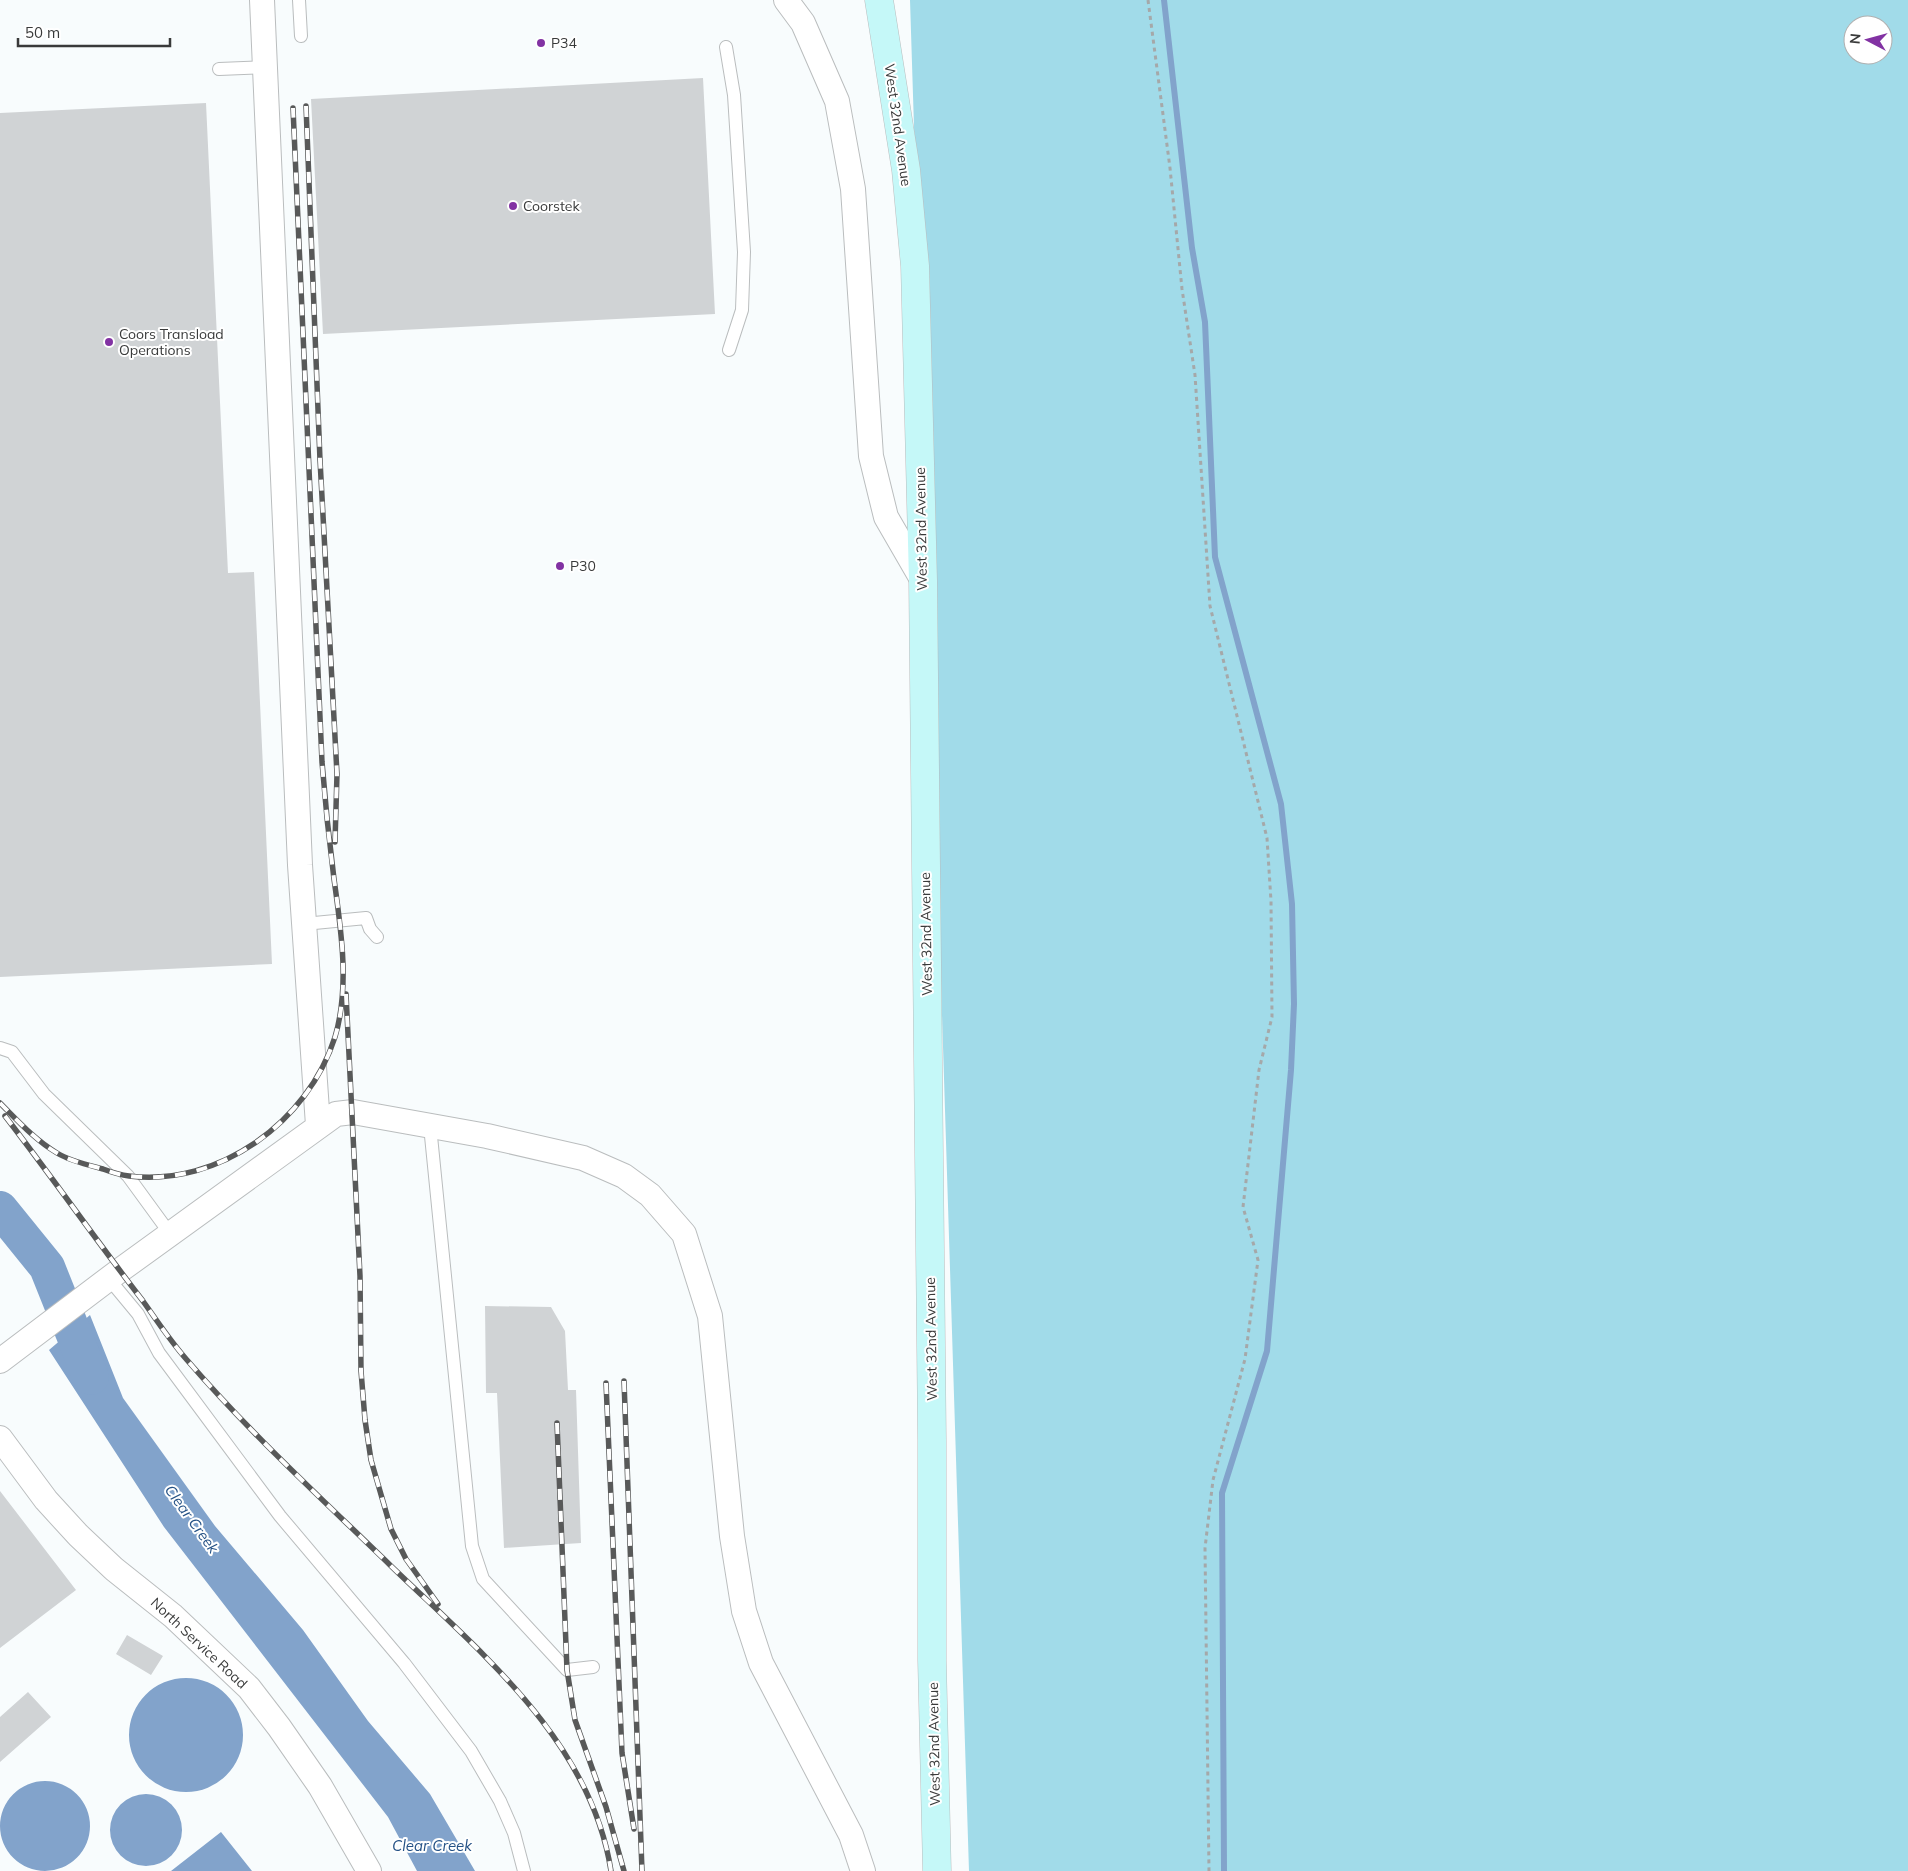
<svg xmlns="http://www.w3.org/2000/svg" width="1908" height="1871" viewBox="0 0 1908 1871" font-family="Mulish,sans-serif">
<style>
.green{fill:#a1dbe9;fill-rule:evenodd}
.water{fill:#82a3cb}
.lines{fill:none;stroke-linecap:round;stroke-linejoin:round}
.stream{stroke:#82a3cb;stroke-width:6}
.river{stroke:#82a3cb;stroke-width:36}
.building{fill:#d0d3d5}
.lane-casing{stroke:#babdbe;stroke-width:14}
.street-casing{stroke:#babdbe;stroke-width:26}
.secondary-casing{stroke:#babdbe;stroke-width:29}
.path{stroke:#a5a8a9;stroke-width:3;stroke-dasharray:4 4;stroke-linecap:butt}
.lane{stroke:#fff;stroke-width:12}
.street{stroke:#fff;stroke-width:24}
.secondary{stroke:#c5f8f8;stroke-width:28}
.rail-casing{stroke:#585959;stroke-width:5.5}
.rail{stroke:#fff;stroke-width:4;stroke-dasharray:11;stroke-linecap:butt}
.poi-dot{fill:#8232a3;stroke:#fff;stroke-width:2}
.labels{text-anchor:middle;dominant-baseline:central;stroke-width:4;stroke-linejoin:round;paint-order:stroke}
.poi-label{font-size:14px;fill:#393a3a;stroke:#fff;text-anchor:start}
.street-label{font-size:14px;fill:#393a3a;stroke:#fff}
.water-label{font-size:15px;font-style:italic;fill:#245185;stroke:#fff}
</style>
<rect width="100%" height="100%" fill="#f8fcfd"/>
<path class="green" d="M910,0H1908V1871H969ZM1853,25H1883V55H1853Z"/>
<path class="water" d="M90,1315L123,1398L215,1526L303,1630L368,1721L430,1794L475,1871H417L388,1817L164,1527L49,1350Z
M129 1735a57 57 0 1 1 114 0a57 57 0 1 1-114 0Z
M0 1826a45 45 0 1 1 90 0a45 45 0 1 1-90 0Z
M110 1830a36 36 0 1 1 72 0a36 36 0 1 1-72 0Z
M221,1832L252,1871H171Z"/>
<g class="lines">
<path class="stream" d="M1164,0L1192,248L1205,322L1215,557L1281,804L1292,904L1294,1004L1291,1070L1267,1351L1222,1493L1224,1871"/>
<path class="river" d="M0,1209L47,1267L91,1377"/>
</g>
<path class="building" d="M703,78L715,314L323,334L311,99Z
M206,103L228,573L254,572L272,964L0,977V113Z
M485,1306L551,1307L565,1331L568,1390H576L581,1543L504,1548L497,1393H486Z
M0,1491L76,1590L0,1648Z
M127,1635L163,1656L151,1675L116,1654Z
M28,1692L51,1717L0,1762V1717Z"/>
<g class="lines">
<g class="lane-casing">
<path id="lane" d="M299,0L301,36
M726,47L734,95L744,252L742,310L729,350
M219,69L265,67
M304,924L366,918L370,929L377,937
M0,1048L12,1052L44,1094L128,1176L171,1235
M430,1126L472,1546L483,1579L567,1670L593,1667
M109,1279L138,1314L159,1353L280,1516L404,1663L471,1751L500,1801L514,1833L524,1871"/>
</g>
<g class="street-casing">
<path id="street" d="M262,0L300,865L318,1125
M786,0L803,23L837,101L853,189L871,456L886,517L923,581
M0,1361L119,1271L336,1114L353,1112L487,1136L583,1158L624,1176L650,1195L684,1234L710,1316L732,1536L744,1611L761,1663L851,1835L863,1871
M0,1438L46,1500L78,1535L114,1569L173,1616L249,1688L279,1727L320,1786L369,1871"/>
</g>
<g class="secondary-casing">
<path id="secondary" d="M879,0L906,170L915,266L923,581L932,1440V1660L937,1871"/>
</g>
<path class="path" d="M1148,0L1170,168L1182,289L1195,375L1210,606L1267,838L1271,901L1272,1017L1259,1070L1243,1207L1258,1260L1245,1359L1213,1480L1205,1548L1209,1871"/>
<use href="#lane" class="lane"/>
<use href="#street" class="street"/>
<use href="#secondary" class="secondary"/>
<g class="rail-casing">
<path id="rail" d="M306,106L320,460L337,774L335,842
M346,994L360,1276L361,1371L365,1420L371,1460L391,1529L406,1559L438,1604
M0,1103C18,1121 35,1140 57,1153C70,1161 88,1165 103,1169C111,1172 120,1175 129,1176C219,1187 308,1122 335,1037C350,987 341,929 334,879C329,840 325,801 322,762L293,108
M5,1116C52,1177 96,1240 143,1301C157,1321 171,1342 187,1360C250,1433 322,1499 391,1566C480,1652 591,1741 611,1871
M624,1381L642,1871
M606,1383L622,1753L634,1829
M557,1423L567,1670L575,1720L606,1807L624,1871"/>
</g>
<use href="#rail" class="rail"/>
</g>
<g class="poi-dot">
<circle cx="541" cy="43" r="5"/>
<circle cx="513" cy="206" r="5"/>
<circle cx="109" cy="342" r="5"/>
<circle cx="560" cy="566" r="5"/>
</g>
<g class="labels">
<g class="poi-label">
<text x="551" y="43">P34</text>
<text x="523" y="206">Coorstek</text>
<text x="119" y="334">Coors Transload<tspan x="119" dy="16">Operations</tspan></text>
<text x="570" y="566">P30</text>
</g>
<g class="street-label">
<text transform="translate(898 125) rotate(82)">West 32nd Avenue</text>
<text transform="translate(921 529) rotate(-91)">West 32nd Avenue</text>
<text transform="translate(926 934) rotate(-91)">West 32nd Avenue</text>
<text transform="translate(931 1339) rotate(-91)">West 32nd Avenue</text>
<text transform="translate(199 1643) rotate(43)">North Service Road</text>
<text transform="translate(934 1744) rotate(-91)">West 32nd Avenue</text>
</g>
<g class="water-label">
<text transform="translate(192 1519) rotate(54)">Clear Creek</text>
<text x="432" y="1845">Clear Creek</text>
</g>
</g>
<g transform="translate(1868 40) rotate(276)"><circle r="24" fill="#ffffff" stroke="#b0b0b0"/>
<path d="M0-4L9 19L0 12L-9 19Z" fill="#8232a3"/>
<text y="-8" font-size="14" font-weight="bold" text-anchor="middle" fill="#393a3a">N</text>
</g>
<path d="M18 38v8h152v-8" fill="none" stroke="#393a3a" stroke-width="2.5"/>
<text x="25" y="38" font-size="15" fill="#393a3a" stroke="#ffffff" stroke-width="4" paint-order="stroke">50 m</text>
</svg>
